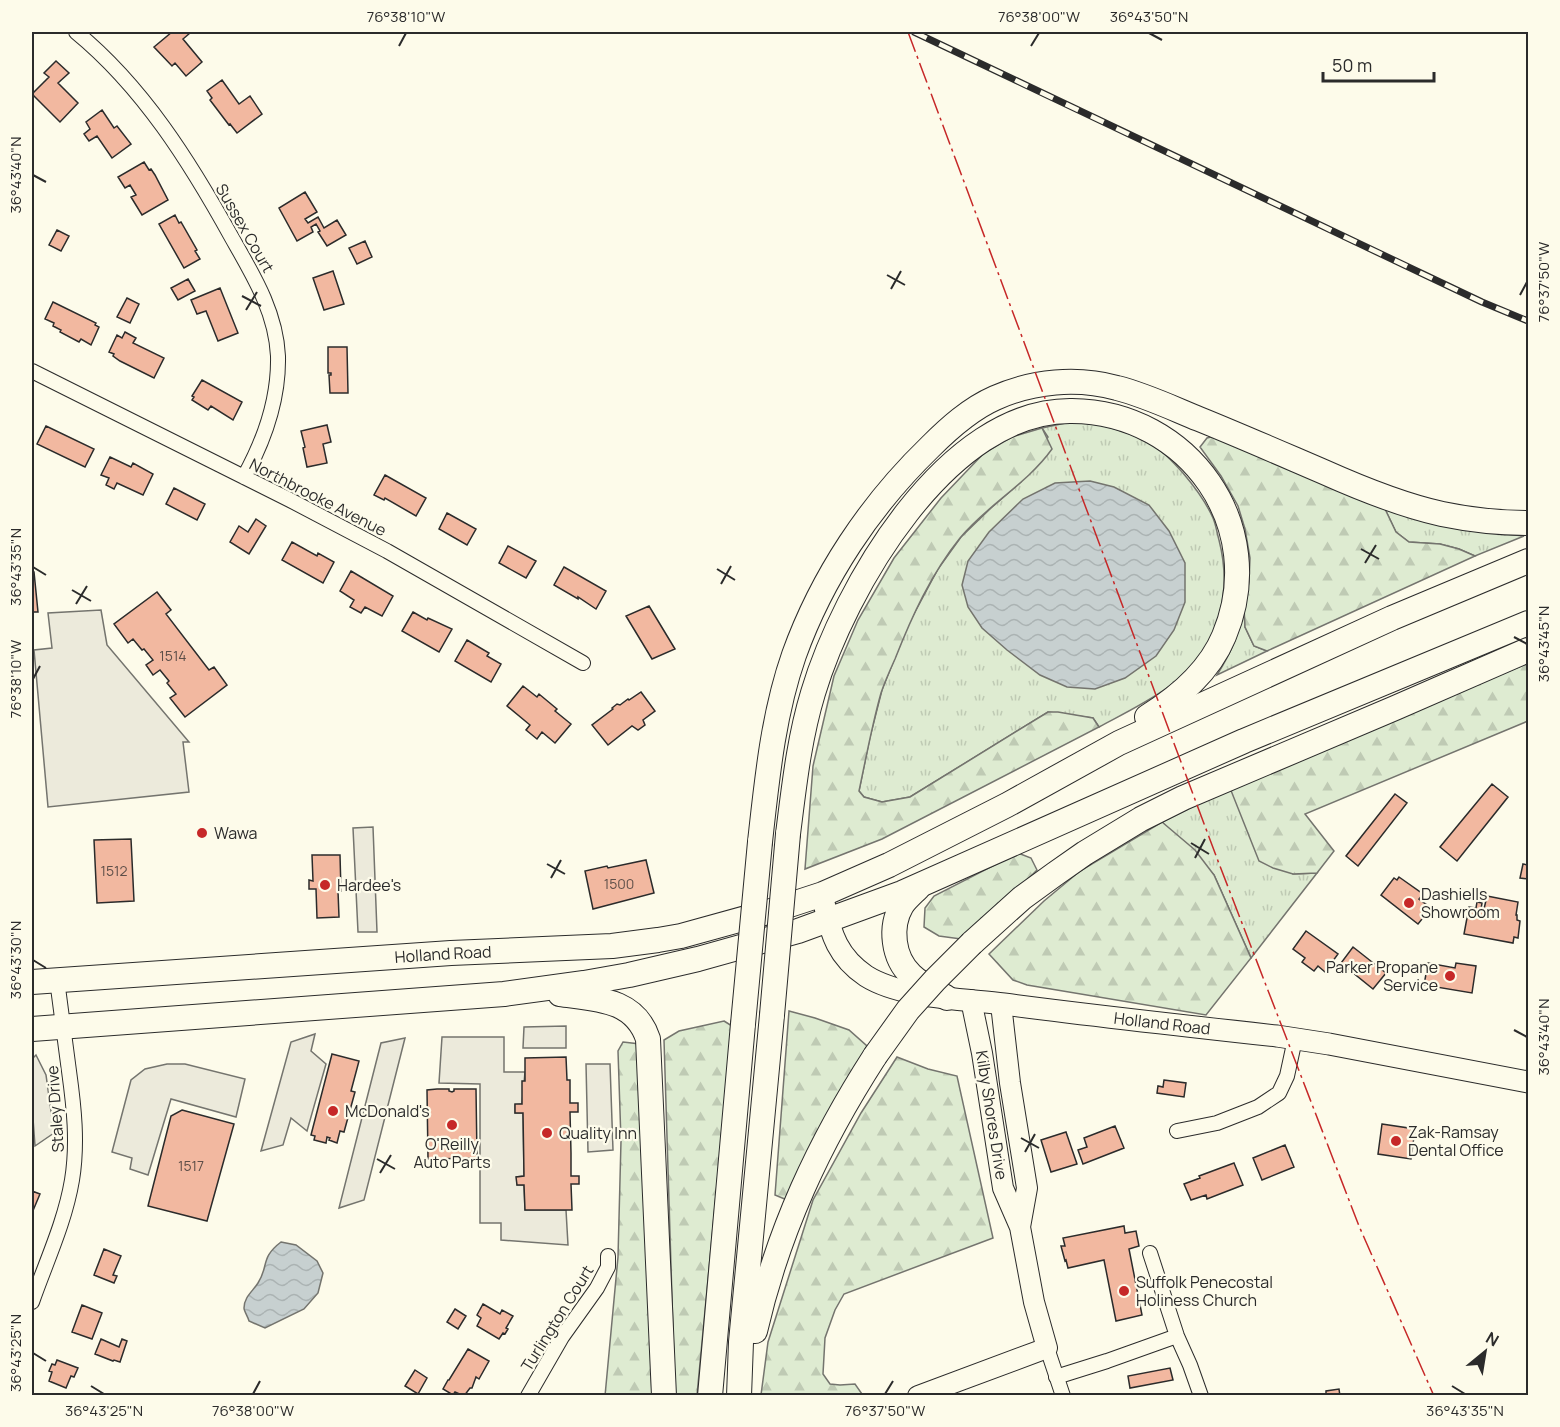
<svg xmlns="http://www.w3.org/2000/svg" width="1560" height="1427" viewBox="0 0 1560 1427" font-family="Manrope,sans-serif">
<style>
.grass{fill:url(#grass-tufts);stroke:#74746e;stroke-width:1.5}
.forest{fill:url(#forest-firs);stroke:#74746e;stroke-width:1.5}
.parking{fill:#eceadb;stroke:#74746e;stroke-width:1.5}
.water{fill:url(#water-waves);stroke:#74746e;stroke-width:1.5}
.building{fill:#f2b8a0;stroke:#2b2b2b;stroke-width:1.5}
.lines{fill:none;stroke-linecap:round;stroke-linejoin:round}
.street-casing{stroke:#2b2b2b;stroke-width:16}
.secondary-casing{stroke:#2b2b2b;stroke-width:22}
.primary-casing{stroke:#2b2b2b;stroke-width:23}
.highway-casing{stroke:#2b2b2b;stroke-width:26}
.street{stroke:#fdfbea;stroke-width:14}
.secondary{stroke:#fdfbea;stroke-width:20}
.primary{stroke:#fdfbea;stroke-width:21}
.highway{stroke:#fdfbea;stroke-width:24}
.rail-casing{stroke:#2b2b2b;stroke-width:7}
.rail{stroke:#fdfbea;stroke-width:4.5;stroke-dasharray:14;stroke-linecap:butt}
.highway-bridge-casing{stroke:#2b2b2b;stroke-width:26;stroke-linecap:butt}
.highway-bridge{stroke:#fdfbea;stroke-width:24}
.power{stroke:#c62828;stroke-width:1.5;stroke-dasharray:21 4.5 3 4.5;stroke-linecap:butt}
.ticks{fill:none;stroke:#2b2b2b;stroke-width:2}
.poi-dot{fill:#c62828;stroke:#fdfbea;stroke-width:2}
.labels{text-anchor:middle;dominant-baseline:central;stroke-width:4.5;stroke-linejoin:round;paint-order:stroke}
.number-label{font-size:14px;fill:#5d4e48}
.street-label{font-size:16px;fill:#2b2b2b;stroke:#fdfbea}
.poi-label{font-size:16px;fill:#2b2b2b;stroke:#fdfbea;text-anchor:start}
.neatline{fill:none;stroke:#2b2b2b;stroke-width:2}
.ticks-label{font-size:15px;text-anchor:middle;fill:#2b2b2b}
</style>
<defs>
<pattern id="grass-tufts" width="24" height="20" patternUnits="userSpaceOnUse" patternTransform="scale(1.5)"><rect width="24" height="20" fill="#deebd1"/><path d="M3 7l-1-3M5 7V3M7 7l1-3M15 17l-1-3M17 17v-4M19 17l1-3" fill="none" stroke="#bfcab4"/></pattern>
<pattern id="forest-firs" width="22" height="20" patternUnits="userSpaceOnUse" patternTransform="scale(1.5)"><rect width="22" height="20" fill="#deebd1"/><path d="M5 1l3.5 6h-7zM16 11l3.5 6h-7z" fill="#bfcab4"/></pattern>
<pattern id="water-waves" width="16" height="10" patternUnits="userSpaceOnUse" patternTransform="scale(1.5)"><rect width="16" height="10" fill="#c7d0d0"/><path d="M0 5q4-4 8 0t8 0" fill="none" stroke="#abb3b3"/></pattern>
</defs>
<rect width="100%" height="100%" fill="#fdfbea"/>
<path class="grass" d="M1075,421C1100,424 1126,430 1149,443C1162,450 1173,462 1183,473C1194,486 1206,502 1213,518C1216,525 1217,533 1219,540C1228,575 1225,610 1209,642C1188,684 1138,706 1099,727L1093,718L1048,712L910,797L882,802L864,797L859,791L870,737L882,690L908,625L938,569L961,537L991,508L1021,482L1048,437L1042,428Z
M1385,509L1460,529L1524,536L1475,556L1459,549L1440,544L1409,542L1396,532Z
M1244,607L1245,627L1254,646L1267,651L1217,675C1233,649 1238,636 1244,607Z
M1230,788L1293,874L1317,873L1251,958L1214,875L1162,822Z"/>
<path class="forest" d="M1042,428L1052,449C1027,484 987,505 960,538C931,574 912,616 895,659C890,670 885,681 881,693C872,725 866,758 859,791L864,797L882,802L910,797L1048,712H1058L1093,718L1099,727L882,839L805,869L813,766L834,676L858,620L894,558L941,498L984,453L1012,437Z
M1215,436L1385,509L1396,532L1409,542L1440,544L1459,549L1475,556L1267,651L1254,646L1245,627L1244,607L1249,582L1250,558L1245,529L1238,506L1221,476L1200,447L1207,438Z
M1528,663V721L1305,814L1334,851L1317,873L1293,874L1273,868L1259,861L1230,788Z
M1162,822L1195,850L1214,875L1251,958L1206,1015L1027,985L1013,980L989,954L1044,901L1080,871Z
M1018,853L1031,858L1037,870L1029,878L961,939L939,936L924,927L925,908L934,896Z
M789,1011L815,1018L849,1030L867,1046L820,1129L787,1200L775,1195Z
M724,1021L732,1026L697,1395H675L664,1040L679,1031Z
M623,1042L640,1044L652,1395L605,1396L618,1257L621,1141L618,1051Z
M897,1057L928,1069L957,1076L993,1238L844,1294L835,1310L825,1338L823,1374L830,1384L840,1385L855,1384L862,1394L859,1396L761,1395L768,1342L813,1200L861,1113Z"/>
<path class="parking" d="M101,610L107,645L189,742H183L189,792L48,807L34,650L52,648L48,613Z
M373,827L377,932H358L353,828Z
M566,1026V1048H523L524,1027Z
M315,1034L311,1051L326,1064L307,1131L291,1118L283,1145L261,1151L291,1042Z
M442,1037H504V1072H525L522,1104L515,1105V1113H523L524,1176L517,1177V1185H524L525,1210H566L568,1245L501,1240V1223H480V1084L439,1083Z
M405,1038L364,1200L339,1208L381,1043Z
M36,1055L46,1075L54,1133L35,1146L32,1105V1059Z
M167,1064H185L245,1079L236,1117L171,1099L148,1175L130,1169L132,1158L112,1152L131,1080L145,1069Z
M586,1064H610L613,1150L588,1152Z"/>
<path class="water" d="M1090,481L1114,487L1149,505L1169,531L1185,563V602L1174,630L1156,656L1125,678L1095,689L1067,687L1040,675L1007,650L982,628L968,607L962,585L968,561L989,532L1023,499L1055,483Z
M281,1242L296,1245L317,1261L323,1273L318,1293L304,1309L265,1328L249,1321C248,1317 244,1311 244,1308C244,1297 253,1291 258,1283C269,1266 260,1258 281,1242Z"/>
<path class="building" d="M172,32H189L190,33L183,39L202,62L186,76L175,63L172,66L154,47Z
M56,61L69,73L58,83L78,103L60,122L32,94L49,77L44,73Z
M222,80L239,104L250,96L262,114L237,133L230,124L229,125L210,100L212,98L207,91Z
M102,110L114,128L117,126L131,144L112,158L97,136L89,141L84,134L90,129L86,122Z
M144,162L149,170L151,169L155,175L168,200L142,215L131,197L136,195L130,185L125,188L118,177Z
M305,192L317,212L305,219L308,223L318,217L324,228L337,220L346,235L327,246L318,232L320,231L316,224L311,227L313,232L297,241L279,208Z
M175,215L179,223L181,222L197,250L195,251L200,259L184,268L159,224Z
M57,230L69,236L61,251L49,245Z
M365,241L372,257L357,264L349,248Z
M333,271L344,304L324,310L313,278Z
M188,279L195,291L178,300L171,288Z
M220,288L238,333L218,341L206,311L197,314L191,300Z
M127,298L139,304L130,323L117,317Z
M53,302L96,323L95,325L99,327L91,345L81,339L79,342L60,332L61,330L53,326L54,323L45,319Z
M125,332L136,338L133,343L164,358L154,378L120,361L113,356L114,354L109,352L117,335L122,338Z
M328,347H347L348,393H330L329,375H331V373H328Z
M202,380L242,402L233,420L211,406L208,410L192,400L194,397L192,396Z
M327,425L331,442L323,444L327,463L307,467L303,448L305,447L301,431Z
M46,426L94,449L85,467L37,444Z
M110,457L131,467L133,463L153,474L143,495L117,483L114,489L106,485L109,478L101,475Z
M385,475L426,498L416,516L385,498L384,500L374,495Z
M174,488L205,504L197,520L166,504Z
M447,513L476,529L467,545L439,529Z
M256,519L266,526L249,554L230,542L239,526L248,532Z
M292,542L317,556L318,553L334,562L323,583L282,560Z
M508,546L536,561L526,578L499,563Z
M564,567L606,591L596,609L578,597V599L554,585Z
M351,571L393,596L382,616L365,607L361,613L350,607L354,600L340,591Z
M32,572H34L38,612H32Z
M157,592L171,610L166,614L209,670L214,667L227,685L185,717L170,698L176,694L167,683L169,681L160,670L153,675L146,665L153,660L144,649L142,650L133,639L128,643L114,624Z
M649,606L675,649L652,659L626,616Z
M413,612L427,620L428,618L452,629L439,652L402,631Z
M467,640L489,653L487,656L501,664L491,682L455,661Z
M523,686L537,697L539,694L557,709L555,711L571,724L555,743L542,732L537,739L526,730L530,725L507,706Z
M641,692L655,711L643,720L645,725L638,730L632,726L608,745L592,725L613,709L612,708L617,704L620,705L628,699L629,700Z
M1492,784L1508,797L1457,861L1440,847Z
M1395,794L1407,803L1358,866L1346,856Z
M131,839L134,901L97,903L94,840Z
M312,855H340L341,891H338L339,917L317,918L316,889H309V880L313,881Z
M646,860L654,893L593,909L585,871L607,866L608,868Z
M1523,864L1528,865V879L1520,878Z
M1399,877L1423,894L1419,899L1431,908L1418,924L1381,895L1394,878L1397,880Z
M1487,896L1518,902L1516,915H1517V920L1520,921L1518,938L1514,937L1513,943L1464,934L1469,907L1476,908L1477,902L1482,903L1481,909H1484Z
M1306,931L1338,954L1325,972L1318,966L1314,971L1302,962L1305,958L1293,949Z
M1353,947L1386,973L1373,989L1341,963Z
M1428,963L1455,968L1456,963L1476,966L1472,993L1424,985Z
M332,1054L359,1061L351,1091L355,1092L344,1132L340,1131L337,1143L329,1140L330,1138L327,1137L326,1143L314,1140L315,1136L311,1135Z
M566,1057L567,1080H570V1103H578V1112H570L571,1153V1176H579V1184H571L572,1210H525L524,1185H517L516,1177L524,1176L523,1113H515V1104H522V1081H525V1058Z
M1164,1080L1186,1083L1184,1097L1157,1093L1158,1086L1163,1087Z
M437,1089H449V1091L452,1092L454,1091V1089H476L477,1158L428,1159L427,1090Z
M182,1110L234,1124L207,1221L148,1206L171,1116Z
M1382,1124L1415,1129L1411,1159L1378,1154Z
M1115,1126L1124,1148L1083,1164L1078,1150L1087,1147L1084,1138Z
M1066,1132L1077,1164L1051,1172L1041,1140Z
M1285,1145L1294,1167L1262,1180L1253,1158Z
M1234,1163L1243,1185L1207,1199L1206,1195L1191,1200L1184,1184L1200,1178L1199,1176Z
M32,1191L40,1194L32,1213Z
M1124,1226L1125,1233L1136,1231L1139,1246L1129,1249L1142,1315L1116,1321L1104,1260L1068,1268L1066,1260L1065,1261L1061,1246H1065L1063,1238Z
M104,1249L121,1256L113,1275L117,1276L114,1283L94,1275Z
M483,1304L500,1314L502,1310L513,1316L506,1328L508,1329L505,1334L503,1333L499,1339L477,1326L481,1318L477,1315Z
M82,1305L102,1313L92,1339L72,1332Z
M455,1309L466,1316L458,1329L447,1322Z
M101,1339L119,1347L122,1339L127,1341L120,1362L114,1360L113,1361L95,1354Z
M468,1349L489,1361L479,1379L476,1377L472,1388H470L464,1396L455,1392L453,1395L443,1389L448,1380H449Z
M57,1360L78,1368L74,1377L71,1376L66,1388L49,1381L52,1372L49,1371L52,1364L55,1365Z
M1170,1368L1173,1380L1130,1388L1128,1376Z
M415,1370L427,1378L418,1394L405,1386Z
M1339,1389L1340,1396H1326V1391Z"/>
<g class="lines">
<g class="street-casing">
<path id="street" d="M76,32C143,87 190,162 232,238C253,275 276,312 278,356C279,399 265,439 244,477
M32,371L290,500L387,551L583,663
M1177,1131L1217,1123L1258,1107L1279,1093L1287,1076L1295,1039
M1150,1253L1177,1336L1190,1365L1201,1396
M32,1302C46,1262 65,1222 72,1180C78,1143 74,1107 69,1071C65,1040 61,1010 57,980
M1047,1348L1063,1396
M1056,1377L1107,1361L1177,1336
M528,1396L562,1337L597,1288L608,1267V1256"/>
</g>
<g class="secondary-casing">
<path id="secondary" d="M1001,1004L1010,1083L1027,1188L1020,1227
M918,1396L1047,1348L1034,1302L1020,1227L1003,1188L982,1053L971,1000"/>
</g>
<g class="primary-casing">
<g id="primary">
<path id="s1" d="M824,903C831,935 838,957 866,976C901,998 963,999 1004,1004C1095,1016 1186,1026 1277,1036L1329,1044L1528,1082"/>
</g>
</g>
<g class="highway-casing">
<g id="highway">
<path d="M788,834C794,787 799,739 813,693C844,589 947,409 1072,411C1189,412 1270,527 1224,636C1209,672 1179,697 1147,717"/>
<path d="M760,842C767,779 773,715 794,655C822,577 870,505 930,447C949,428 970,409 995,398C1033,381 1077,377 1117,388C1145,395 1172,408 1199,419C1241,436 1282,454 1324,472C1362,489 1401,505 1442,514C1471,520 1499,523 1528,523"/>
<path d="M918,888C912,894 906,899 902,905C889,927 893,958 911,975C921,985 935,991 947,998"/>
<path d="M972,943L1022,898L1055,874L1085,853L1141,819L1183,798L1395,708L1528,650"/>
<path id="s2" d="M32,982L451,953L612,946L658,940L681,936L768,912L823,894L889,865L1007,805L1119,743L1392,618L1528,561"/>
<path d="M560,994C597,999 635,999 648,1039L664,1396"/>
<path d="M32,1029L504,994L584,983L629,975L698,959L798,931L902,893L1244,741L1528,623"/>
<path d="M755,1331C778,1231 819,1143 875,1056"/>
<path d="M710,1396L743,1024"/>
<path d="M739,1396L741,1342L772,1015"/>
</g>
</g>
<use href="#street" class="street"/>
<use href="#secondary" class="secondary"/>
<use href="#primary" class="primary"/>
<use href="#highway" class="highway"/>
<g class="rail-casing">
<path id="rail" d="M914,32L1482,302L1528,321"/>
</g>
<use href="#rail" class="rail"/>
<g class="highway-bridge-casing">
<path id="highway-bridge" d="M772,1015L788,834
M743,1024L760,842
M875,1056L908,1010L935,980L972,943"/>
</g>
<use href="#highway-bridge" class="highway-bridge"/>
<path class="power" d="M908,32L1218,861L1359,1226L1434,1396"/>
</g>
<path class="ticks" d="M1149,33L1162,40M399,46L406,33M1031,46L1039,33M33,175L46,182M887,275L905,285M891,289L901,271M1520,295L1527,282M242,296L261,306M246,310L257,292M1361,549L1379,559M1365,563L1376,545M33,567L46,575M717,569L735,580M721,584L731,566M72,590L91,601M76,604L87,586M1514,637L1527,644M33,679L40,666M1191,843L1209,854M1195,858L1205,839M547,864L565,874M551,878L561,860M33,960L46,968M1514,1030L1527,1037M1021,1138L1039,1148M1025,1152L1035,1134M377,1159L395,1169M380,1173L391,1155M33,1353L46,1361M91,1386L104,1394M1452,1386L1465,1394M253,1394L260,1381M885,1394L893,1381"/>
<g class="poi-dot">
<circle cx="202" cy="833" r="6"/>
<circle cx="325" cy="885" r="6"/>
<circle cx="1409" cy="903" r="6"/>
<circle cx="1450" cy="976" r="6"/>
<circle cx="333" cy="1111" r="6"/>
<circle cx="452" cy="1125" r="6"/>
<circle cx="547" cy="1133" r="6"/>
<circle cx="1396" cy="1141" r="6"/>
<circle cx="1124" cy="1291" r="6"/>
</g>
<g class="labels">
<g class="number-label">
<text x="173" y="655">1514</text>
<text x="114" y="870">1512</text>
<text x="619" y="883">1500</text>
<text x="191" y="1165">1517</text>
</g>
<g class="street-label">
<text transform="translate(245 228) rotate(60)">Sussex Court</text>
<text transform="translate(318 497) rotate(27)">Northbrooke Avenue</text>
<text stroke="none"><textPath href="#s2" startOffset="412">Holland Road</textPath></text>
<text stroke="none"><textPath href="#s1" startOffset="388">Holland Road</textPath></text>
<text transform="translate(55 1109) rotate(-94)">Staley Drive</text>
<text transform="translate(992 1115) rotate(81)">Kilby Shores Drive</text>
<text transform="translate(557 1318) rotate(-58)">Turlington Court</text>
</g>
<g class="poi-label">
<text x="214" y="833">Wawa</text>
<text x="337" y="885">Hardee's</text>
<text x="1421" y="894">Dashiells<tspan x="1421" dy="18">Showroom</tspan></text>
<text x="1438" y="967" text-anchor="end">Parker Propane<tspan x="1438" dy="18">Service</tspan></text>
<text x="345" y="1111">McDonald's</text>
<text x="1408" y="1132">Zak-Ramsay<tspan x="1408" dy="18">Dental Office</tspan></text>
<text x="559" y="1133">Quality Inn</text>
<text x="452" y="1144" text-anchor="middle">O'Reilly<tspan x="452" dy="18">Auto Parts</tspan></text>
<text x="1136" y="1282">Suffolk Penecostal<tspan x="1136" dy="18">Holiness Church</tspan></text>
</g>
</g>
<rect width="1560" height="1427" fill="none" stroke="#fdfbea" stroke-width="66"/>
<g transform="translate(1485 1352) rotate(30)" stroke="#fdfbea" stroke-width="4.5" paint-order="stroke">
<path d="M0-4.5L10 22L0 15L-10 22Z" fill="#2b2b2b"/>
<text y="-9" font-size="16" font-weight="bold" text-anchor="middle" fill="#2b2b2b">N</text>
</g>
<path d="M1323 72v9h111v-9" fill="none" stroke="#2b2b2b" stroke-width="3"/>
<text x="1332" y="72" font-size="18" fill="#2b2b2b" stroke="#fdfbea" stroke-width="4.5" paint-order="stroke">50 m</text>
<rect x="33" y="33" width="1494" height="1361" class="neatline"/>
<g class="ticks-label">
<text x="406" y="22">76°38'10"W</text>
<text x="1039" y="22">76°38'00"W</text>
<text x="1149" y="22">36°43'50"N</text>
<text transform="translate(16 175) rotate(-90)" y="5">36°43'40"N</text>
<text transform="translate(1544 282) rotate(-90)" y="5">76°37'50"W</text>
<text transform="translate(16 567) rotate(-90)" y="5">36°43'35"N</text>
<text transform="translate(1544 644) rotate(-90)" y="5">36°43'45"N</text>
<text transform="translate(16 679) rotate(-90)" y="5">76°38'10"W</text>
<text transform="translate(16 960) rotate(-90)" y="5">36°43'30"N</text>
<text transform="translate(1544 1037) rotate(-90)" y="5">36°43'40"N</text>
<text transform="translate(16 1353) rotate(-90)" y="5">36°43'25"N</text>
<text x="104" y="1416">36°43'25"N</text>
<text x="253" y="1416">76°38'00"W</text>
<text x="885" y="1416">76°37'50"W</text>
<text x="1465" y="1416">36°43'35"N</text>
</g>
</svg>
